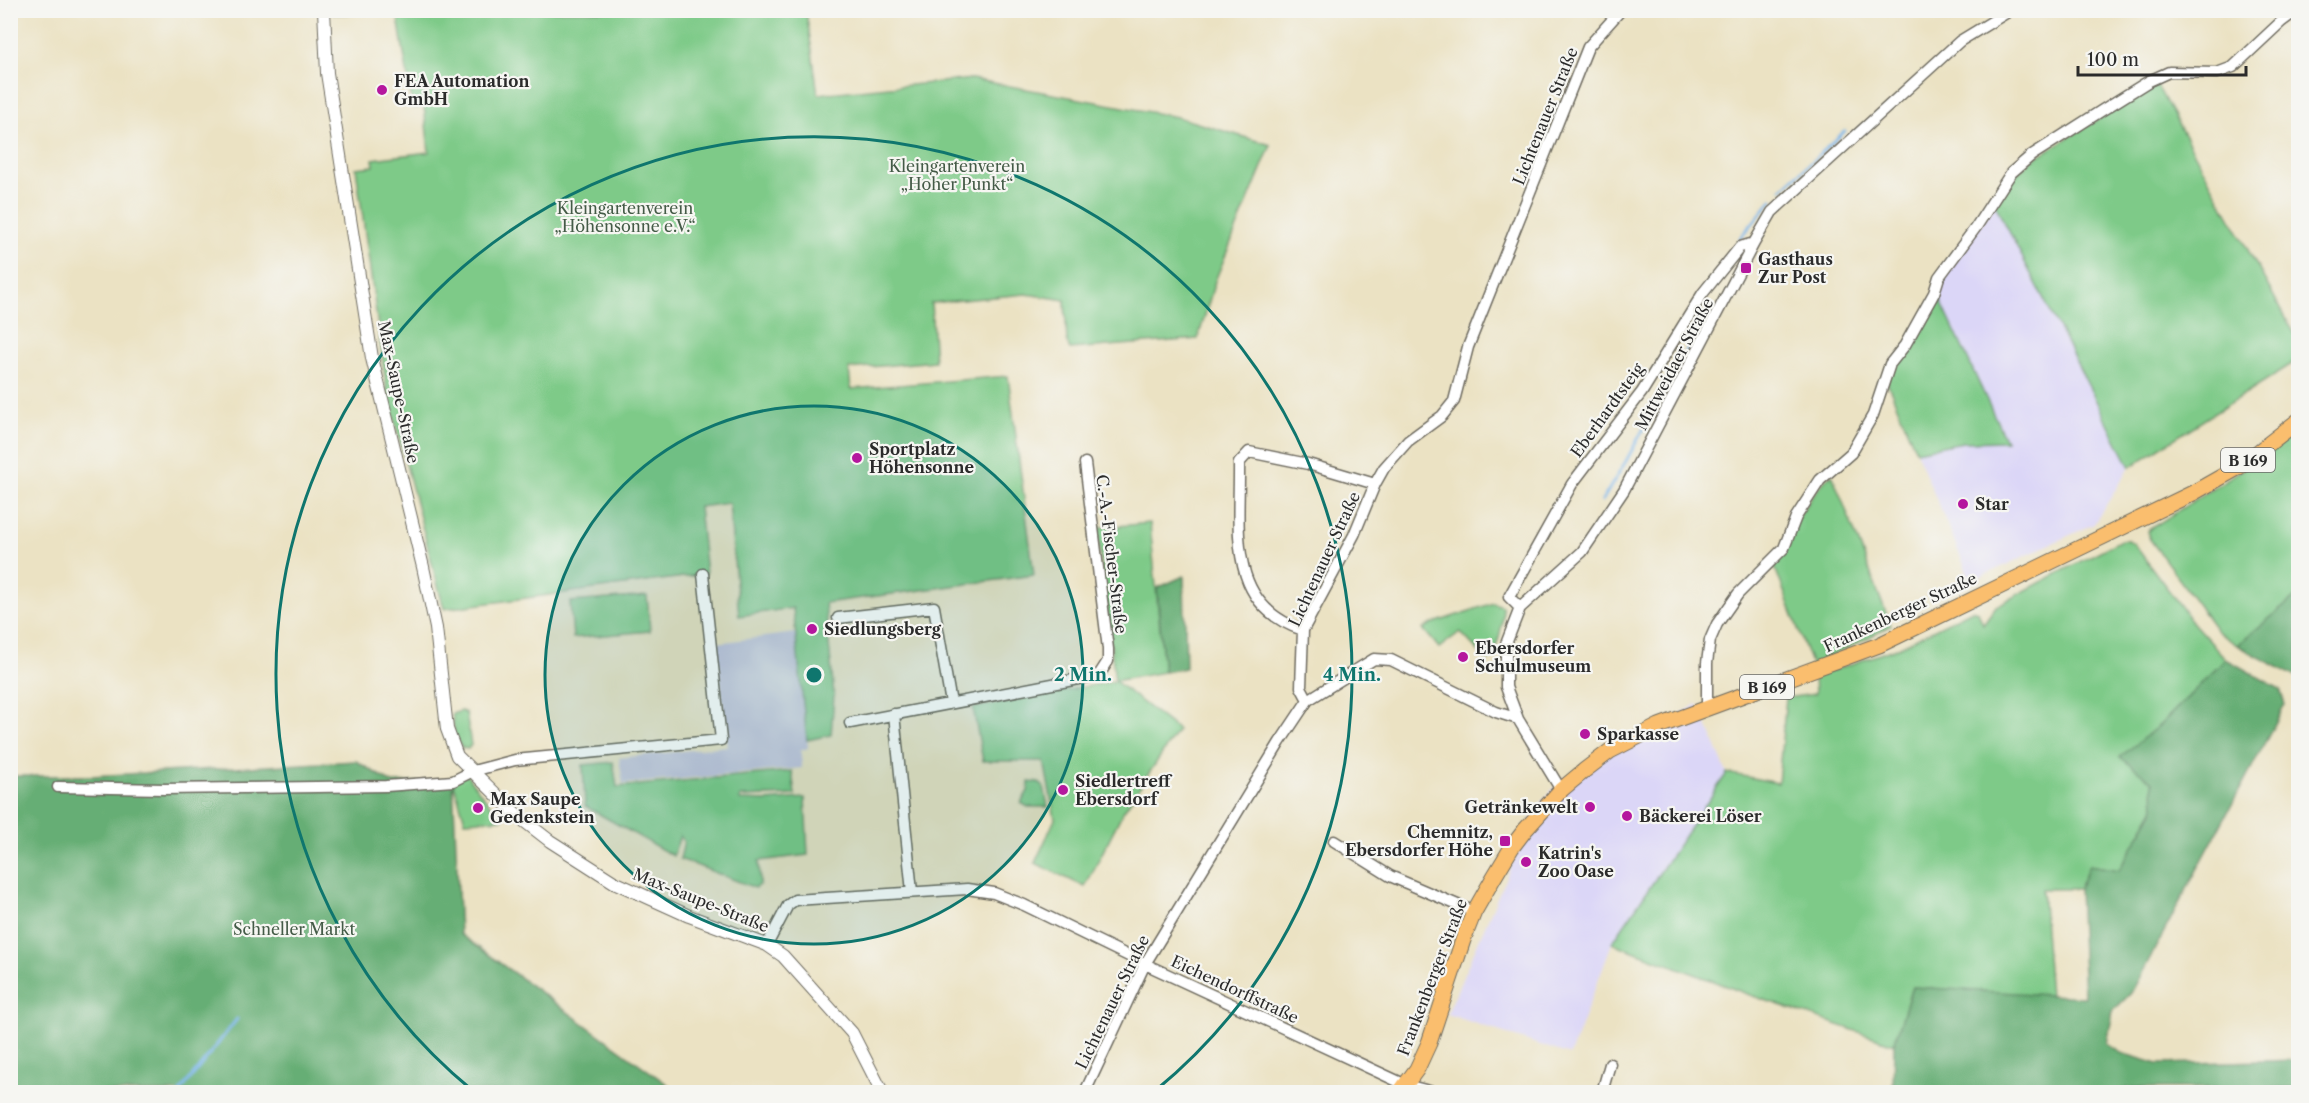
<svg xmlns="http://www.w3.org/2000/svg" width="2309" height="1103" viewBox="0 0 2309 1103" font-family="'Libre Caslon Text',serif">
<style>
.built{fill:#dbd6f7}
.industrial{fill:#c1c2dd}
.green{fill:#7eca88;stroke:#547a5a;stroke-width:1.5}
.forest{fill:#66ae74;stroke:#486c50;stroke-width:1.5}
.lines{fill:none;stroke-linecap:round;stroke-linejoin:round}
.stream{stroke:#74b2e7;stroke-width:3}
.minor-casing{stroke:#6e6b60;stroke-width:13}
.tertiary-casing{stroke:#6e6b60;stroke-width:14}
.primary-casing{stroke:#6e6b60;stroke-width:17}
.minor{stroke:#fff;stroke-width:10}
.tertiary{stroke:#fff;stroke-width:12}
.primary{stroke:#fabe6e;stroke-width:15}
.ring{fill:none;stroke:#0f766e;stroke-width:3}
.poi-dot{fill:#b5179e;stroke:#f6f6f2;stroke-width:2}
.labels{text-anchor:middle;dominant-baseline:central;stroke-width:4.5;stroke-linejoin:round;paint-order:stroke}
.shield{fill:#f6f6f2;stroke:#686867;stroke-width:1.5}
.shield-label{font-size:15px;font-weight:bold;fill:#2b2b2b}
.poi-label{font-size:16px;font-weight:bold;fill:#2b2b2b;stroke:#f6f6f2;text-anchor:start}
.street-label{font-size:16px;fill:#2b2b2b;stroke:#f6f6f2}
.park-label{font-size:16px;fill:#445b47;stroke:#f6f6f2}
.centre{fill:#0f766e;stroke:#f6f6f2;stroke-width:3}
.ring-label{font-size:18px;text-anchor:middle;font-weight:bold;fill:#0f766e;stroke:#f6f6f2;stroke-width:4.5;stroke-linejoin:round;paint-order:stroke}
</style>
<rect width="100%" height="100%" fill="#f6f6f2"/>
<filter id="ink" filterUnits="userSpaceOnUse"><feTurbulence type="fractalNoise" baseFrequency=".0167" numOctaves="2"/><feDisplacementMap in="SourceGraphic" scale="12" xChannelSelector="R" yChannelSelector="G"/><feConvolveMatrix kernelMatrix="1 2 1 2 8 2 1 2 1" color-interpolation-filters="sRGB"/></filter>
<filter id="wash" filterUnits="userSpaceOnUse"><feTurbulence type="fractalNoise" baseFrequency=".008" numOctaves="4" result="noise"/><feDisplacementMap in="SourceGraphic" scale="24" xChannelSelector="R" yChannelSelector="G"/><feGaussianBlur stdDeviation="1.35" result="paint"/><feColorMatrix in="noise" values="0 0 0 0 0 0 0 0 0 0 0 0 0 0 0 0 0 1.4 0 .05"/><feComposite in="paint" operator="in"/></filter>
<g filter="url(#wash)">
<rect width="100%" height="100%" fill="#ebe2c3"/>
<path class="built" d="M1995,204L2130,467L2094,524L1971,581L1916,451L1963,442L2006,440L1938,295L1944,276Z
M1698,704L1727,773L1612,943L1570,1055L1447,1014L1536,808L1562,779Z"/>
<path class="industrial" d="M796,633L808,748L801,750L802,768L623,784L619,758L727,746L716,643Z"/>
<path class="green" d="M333,11H806L818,94L972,79L1177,117L1271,145L1215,281L1198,339L1070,349L1067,343L1065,300L1026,294L931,303L935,361L849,369L851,389L1008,376L1034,575L825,603L834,695L831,735L807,740L793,608L739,616L729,503L699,507L706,574L444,609L387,392L356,168L374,166L373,159L429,152L424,106L413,108L397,12L334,14Z
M2156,84L2298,340V360L2130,467L1995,204L2010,180L2030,161Z
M1938,295L2006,441L1963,442L1916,451L1887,382L1890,372Z
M2298,433V595L2237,645L2217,631L2149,538L2147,531Z
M1832,474L1891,626L1812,666L1774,565C1789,536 1807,495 1832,474Z
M1150,523L1164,672L1115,681L1178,730L1123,812L1085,887L1035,863L1055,819L1044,761H983L973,708L1115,681L1097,528Z
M2121,540H2128L2134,544L2194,624L2226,659L2161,724L2121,757L2153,782L2154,810L2119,870L2089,865L2079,889H2042L2050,996L1912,987L1894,1044L1750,995L1612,943L1727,773L1778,783L1786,698L1815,694L1814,677L1897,648L1972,610L1978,612L1983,624L1996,606Z
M647,596L650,631L573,638L570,602Z
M1493,603L1502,606C1505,618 1497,653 1488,661L1460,632L1439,648L1423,629L1431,624Z
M461,711L466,713L471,745L468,749L462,748L455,737L452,714Z
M613,762L617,787L792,771L795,795L740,797V800L766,801L805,798L808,855L759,861L760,884L755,888L680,859L684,842L680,836L673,856L585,806L583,765Z
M467,774L471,781L502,819L465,821L453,781Z
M1029,782L1039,783L1044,787L1048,807H1028L1021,803L1028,791Z"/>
<path class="forest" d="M1184,576L1186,668L1164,672L1157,588Z
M2298,595V678L2237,645Z
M2226,659L2280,689L2285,705L2141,975L2131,993L2113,1011L2107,1044L2121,1053L2158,1064L2298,1060V1088H2128L2117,1092H1893L1894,1044L1912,987L2084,997L2079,889L2089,865L2119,870L2154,810L2153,782L2120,757L2161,724Z
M356,761L392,783L453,781L460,934L678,1092H11V776H91Z"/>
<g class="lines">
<path class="stream" d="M1782,189L1845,131
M1740,238L1772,200
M1602,501L1626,461L1703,320
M180,1092L237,1019"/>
</g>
</g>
<g filter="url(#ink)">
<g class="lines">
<g class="minor-casing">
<path id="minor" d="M1520,608L1509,597L1572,484L1642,392L1703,293L1740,247L1754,243
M838,618L934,607L951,703
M1303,630C1225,605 1240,528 1239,463L1249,452L1308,464L1375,484
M1308,700L1301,687L1303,630L1354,535L1375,484L1384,468L1408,441L1442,416L1454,401L1468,347L1588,47L1621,10
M1707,707V663L1710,640L1717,624L1738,594L1784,548L1796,517L1820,480L1851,453L1873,415L1890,364L1905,345L1934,293L1939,277L1976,227L2011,173L2032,155L2101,111L2149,81L2169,72L2217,73L2233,67L2281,22L2297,10
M894,714L912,892
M850,723L1099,675L1108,661V649L1085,463
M58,787L164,789L386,786L453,781L473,771L515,760L721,740L703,574
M1561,790L1518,719L1506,687V644L1520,608L1582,552L1624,490L1754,243L1772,212L1960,41L2011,10
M1334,841L1390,876L1474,912
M767,945L788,905L795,900L967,889L994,893L1024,905L1145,964L1406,1085L1433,1092
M1085,1092L1145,964L1280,742L1308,700L1374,659L1391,660L1496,712L1518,719
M1602,1092L1610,1064"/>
</g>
<g class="tertiary-casing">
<path id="tertiary" d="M324,10L327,73L372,358L423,567L436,628L447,729L457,756L519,817L550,841L614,882L689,916L767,945L783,956L852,1033L882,1092"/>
</g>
<g class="primary-casing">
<path id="primary" d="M1400,1092L1417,1069L1429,1043L1463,940L1474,912L1494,877L1512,847L1525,830L1561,790L1585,770L1610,751L1659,726L1879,645L2193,493L2239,467L2298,421"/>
</g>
<use href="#minor" class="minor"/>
<use href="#tertiary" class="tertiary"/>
<use href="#primary" class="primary"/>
</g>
</g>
<circle cx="814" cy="675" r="269" fill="#0f766e" fill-opacity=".12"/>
<g class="ring">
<circle cx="814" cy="675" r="269"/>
<path d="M472 1090A538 538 0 1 1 1156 1090"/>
</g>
<g class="poi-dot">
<circle cx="382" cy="90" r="6"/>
<rect x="1740" y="262" width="12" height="12" rx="3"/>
<circle cx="857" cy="458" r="6"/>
<circle cx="1963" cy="504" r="6"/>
<circle cx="812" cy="629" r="6"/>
<circle cx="1463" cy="657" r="6"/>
<circle cx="1585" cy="734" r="6"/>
<circle cx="1063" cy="790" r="6"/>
<circle cx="1590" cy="807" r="6"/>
<circle cx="478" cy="808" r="6"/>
<circle cx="1627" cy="816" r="6"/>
<rect x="1499" y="835" width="12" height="12" rx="3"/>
<circle cx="1526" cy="862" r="6"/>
</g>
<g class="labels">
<g class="shield">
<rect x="2221" y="448" width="54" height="24" rx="4.5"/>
<rect x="1740" y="675" width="54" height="24" rx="4.5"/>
</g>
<g class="shield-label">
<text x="2248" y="460">B 169</text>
<text x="1767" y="687">B 169</text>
</g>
<g class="poi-label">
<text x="394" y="81">FEA Automation<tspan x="394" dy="18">GmbH</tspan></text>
<text x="1758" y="259">Gasthaus<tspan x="1758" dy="18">Zur Post</tspan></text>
<text x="869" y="449">Sportplatz<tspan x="869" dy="18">Höhensonne</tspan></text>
<text x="1975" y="504">Star</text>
<text x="824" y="629">Siedlungsberg</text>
<text x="1475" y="648">Ebersdorfer<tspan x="1475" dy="18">Schulmuseum</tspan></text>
<text x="1597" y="734">Sparkasse</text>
<text x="1075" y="781">Siedlertreff<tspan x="1075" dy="18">Ebersdorf</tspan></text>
<text x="490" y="799">Max Saupe<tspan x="490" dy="18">Gedenkstein</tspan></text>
<text x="1578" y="807" text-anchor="end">Getränkewelt</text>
<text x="1639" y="816">Bäckerei Löser</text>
<text x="1493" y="832" text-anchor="end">Chemnitz,<tspan x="1493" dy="18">Ebersdorfer Höhe</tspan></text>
<text x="1538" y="853">Katrin's<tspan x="1538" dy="18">Zoo Oase</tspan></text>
</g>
<g class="street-label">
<text transform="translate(1545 116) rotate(-68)">Lichtenauer Straße</text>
<text transform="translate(1674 364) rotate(-62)">Mittweidaer Straße</text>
<text transform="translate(399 392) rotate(78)">Max-Saupe-Straße</text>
<text transform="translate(1607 410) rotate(-54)">Eberhardtsteig</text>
<text transform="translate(1112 554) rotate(83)">C.-A.-Fischer-Straße</text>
<text transform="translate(1324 559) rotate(-65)">Lichtenauer Straße</text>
<text transform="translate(1900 612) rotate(-25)">Frankenberger Straße</text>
<text transform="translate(701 900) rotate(22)">Max-Saupe-Straße</text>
<text transform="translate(1432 977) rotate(-69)">Frankenberger Straße</text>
<text transform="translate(1235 989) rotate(25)">Eichendorffstraße</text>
<text transform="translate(1112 1002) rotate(-64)">Lichtenauer Straße</text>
</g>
<g class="park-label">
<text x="957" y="166">Kleingartenverein<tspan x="957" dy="18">„Hoher Punkt“</tspan></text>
<text x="625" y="208">Kleingartenverein<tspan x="625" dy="18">„Höhensonne e.V.“</tspan></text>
<text x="294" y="929">Schneller Markt</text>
</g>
</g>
<circle cx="814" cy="675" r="9" class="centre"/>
<g class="ring-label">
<text x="1083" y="681">2 Min.</text>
<text x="1352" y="681">4 Min.</text>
</g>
<rect width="2309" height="1103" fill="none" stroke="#f6f6f2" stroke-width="36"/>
<path d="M2078 66v9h168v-9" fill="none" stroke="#2b2b2b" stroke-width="3"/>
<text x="2087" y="66" font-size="18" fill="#2b2b2b" stroke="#f6f6f2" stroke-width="4.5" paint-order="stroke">100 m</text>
</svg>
